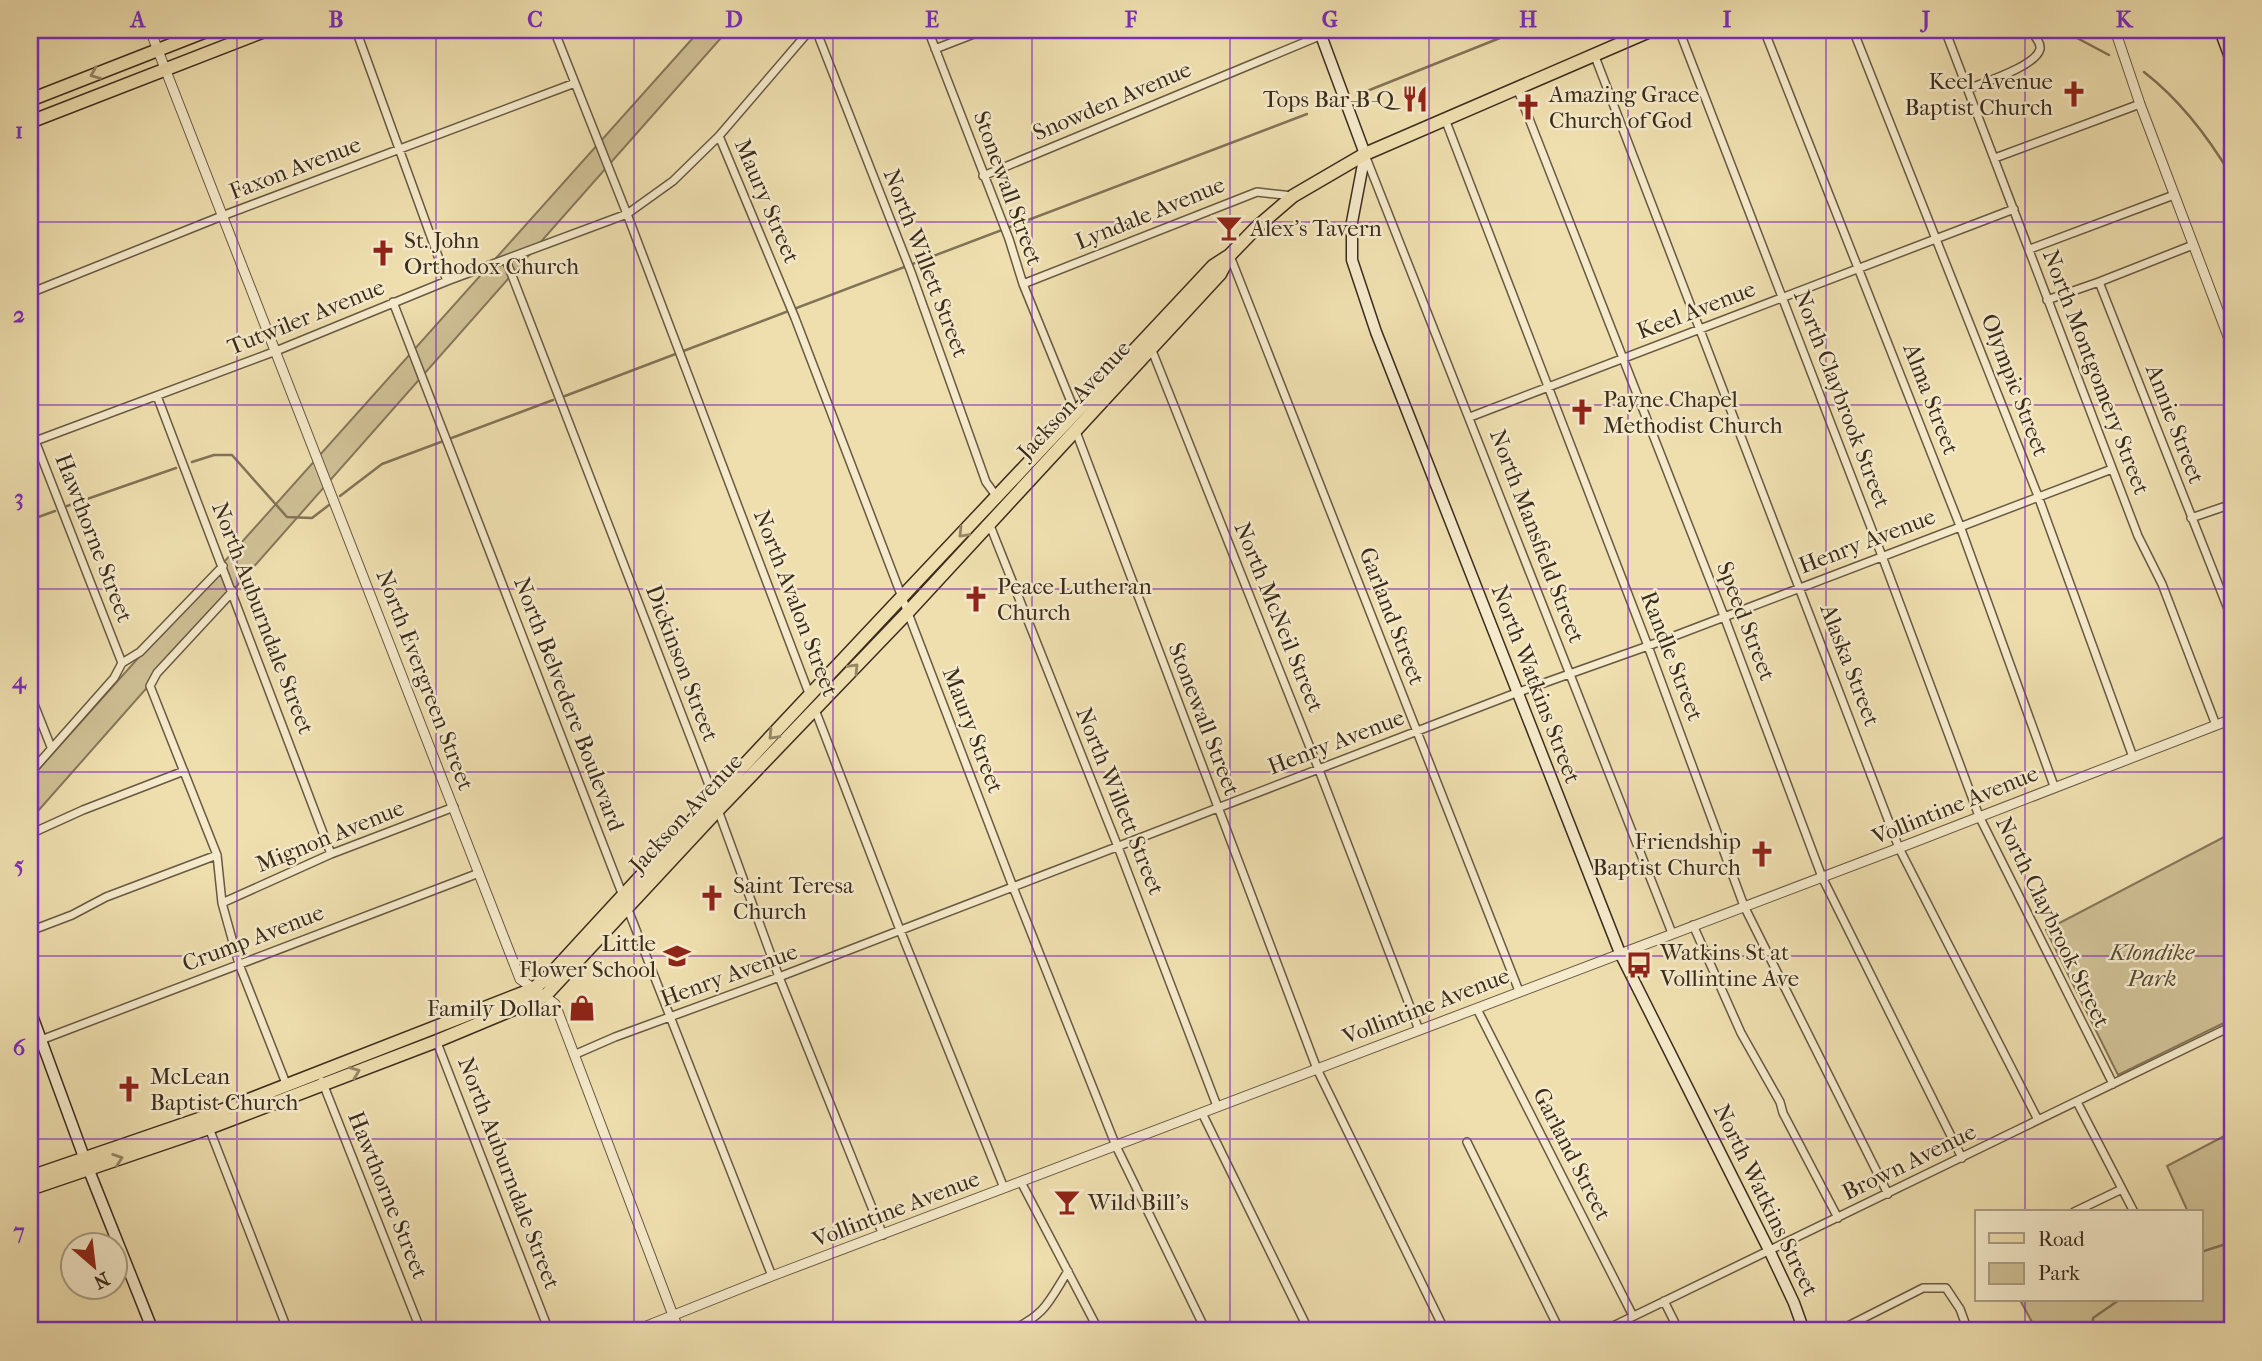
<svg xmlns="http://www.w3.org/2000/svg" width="2262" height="1361" viewBox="0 0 2262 1361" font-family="'IM FELL French Canon',serif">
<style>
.green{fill:#d0c196;stroke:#86765a;stroke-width:2}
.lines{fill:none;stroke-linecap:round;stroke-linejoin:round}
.stream{stroke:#827357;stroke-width:2.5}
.minor-casing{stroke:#685942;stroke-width:10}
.tertiary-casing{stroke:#685942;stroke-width:11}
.secondary-casing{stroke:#3b2c1d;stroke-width:13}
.primary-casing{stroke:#3b2c1d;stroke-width:15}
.motorway-casing{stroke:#3b2c1d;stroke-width:17}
.minor{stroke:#f5eacb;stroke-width:7}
.tertiary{stroke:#f5eacb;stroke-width:9}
.secondary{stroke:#f5eacb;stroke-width:10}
.primary{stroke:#efdfaf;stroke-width:12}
.motorway{stroke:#efdfaf;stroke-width:14}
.oneway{stroke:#958666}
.grid{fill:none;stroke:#7b2cbf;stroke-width:2;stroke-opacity:0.55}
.labels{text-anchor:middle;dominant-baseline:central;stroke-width:5;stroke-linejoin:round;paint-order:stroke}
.poi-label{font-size:23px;fill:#3b2c1d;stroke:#f5eacb;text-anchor:start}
.street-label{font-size:23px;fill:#3b2c1d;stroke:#f5eacb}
.park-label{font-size:23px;font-style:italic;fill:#594a35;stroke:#f5eacb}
.neatline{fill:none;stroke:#7b2cbf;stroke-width:2.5}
.grid-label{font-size:23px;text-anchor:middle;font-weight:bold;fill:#7b2cbf}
</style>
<rect width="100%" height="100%" fill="#efdfaf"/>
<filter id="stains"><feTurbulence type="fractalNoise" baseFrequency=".00286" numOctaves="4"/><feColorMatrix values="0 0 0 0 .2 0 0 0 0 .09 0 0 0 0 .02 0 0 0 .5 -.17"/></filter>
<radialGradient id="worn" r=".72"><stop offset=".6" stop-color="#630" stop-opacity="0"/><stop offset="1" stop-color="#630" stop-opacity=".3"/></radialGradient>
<path class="green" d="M700,30H728L30,820V779Z
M2226,836L2232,852V1019L2118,1075L2046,930Z
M2232,1132V1331H2037L2021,1302L2026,1300H2201V1212H2188L2167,1166Z"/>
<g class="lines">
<path class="stream" d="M2062,30L2109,55
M2144,72C2180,100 2209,138 2232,177
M1357,95L1520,30
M565,396L1307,114
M192,462L214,455H232L287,517L312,518L329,505
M340,496L382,464L553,400
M67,506L176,468
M30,520L55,511
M2201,1252L2232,1242
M2093,1331V1318L2119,1300"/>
<g class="minor-casing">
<path id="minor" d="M356,30L447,281
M554,30L627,214L810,696
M816,30L911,272L986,482L997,497
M928,30L1009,239L1023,284L1076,414
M1679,30L1882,556L1979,816L2113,1084
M1764,30L1960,526L2054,786
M1853,30L2038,496L2133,757
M1945,30L2138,536L2162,584L2216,725
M930,36L947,30
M935,49L984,30
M1594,54L1899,848L2038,1120
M1517,88L1724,616L1822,877L1962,1158
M1968,89C1985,82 2036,66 2040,49C2041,42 2034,35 2030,30
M1445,119L1648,646L1744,906L1888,1194
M719,136L795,318L1013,887L1116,1146L1206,1331
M1365,155L1672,933
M1995,158L2140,104
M983,176L1334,30
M2030,249L2174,195
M1230,256L1519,991
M506,260L714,798
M2099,282L2232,619
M1023,284L1257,192L1293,196
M30,293L222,216L575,83
M2047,300L2099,282L2193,245
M393,302L623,896
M1151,348L1319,770L1419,1030
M157,396L331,854
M1470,417L2014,209
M30,428L122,663
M1075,429L1317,1069L1445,1331
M30,443L276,351L447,281L627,214L673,181L719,136L810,30
M2191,518L2232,504
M989,523L1118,847L1217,1106
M233,591L157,673L150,686L217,855L222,903L239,964L287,1086
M30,694L51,747
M814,707L900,930L1004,1188
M30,773L114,678L122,663L140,652L223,566
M718,810L779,977L883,1235
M30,834L83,810L184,771
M222,903L331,854L454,807
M627,907L772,1276
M1693,925L1741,1033L1780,1102L1783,1113L1838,1218
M30,931L72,915L106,897L217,855
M1477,1009L1633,1316
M41,1040L479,873
M436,1040L549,1331
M576,1054L615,1037L779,977L1516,693L1648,646L2112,469
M322,1081L421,1331
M2077,1102L2134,1212
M1202,1113L1309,1331
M209,1128L288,1331
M1467,1142L1560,1331
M1021,1182L1099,1331
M2074,1212L2122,1189
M1664,1301L1679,1331
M1010,1331C1046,1314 1048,1303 1068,1271
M1603,1331L2232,1026
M1838,1331L1923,1288H1946L1960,1309L1968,1331"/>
</g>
<g class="tertiary-casing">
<path id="tertiary" d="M150,30L520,979L555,1004L679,1331
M2115,30L2140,104L2232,347
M634,1331L772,1276L1899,848L2232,719"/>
</g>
<g class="secondary-casing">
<path id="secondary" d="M1319,30L1365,154L1352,222V260L1376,332L1620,953L1770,1252L1794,1303L1804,1331
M30,1010L88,1168L153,1331"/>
</g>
<g class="primary-casing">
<path id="primary" d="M30,100L209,30
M30,122L267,30
M30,1177L205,1117L533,989L550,975C768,736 993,502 1213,266L1230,255L1257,227L1293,196L1365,154L1652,30
M30,1189L209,1128L437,1041L545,996L718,810L907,613L1220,274L1230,255"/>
</g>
<g class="motorway-casing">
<path id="motorway" d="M2222,30L2232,57"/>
</g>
<use href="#minor" class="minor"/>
<use href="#tertiary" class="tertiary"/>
<use href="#secondary" class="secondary"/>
<use href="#primary" class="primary"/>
<use href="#motorway" class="motorway"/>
</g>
<defs><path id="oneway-chevron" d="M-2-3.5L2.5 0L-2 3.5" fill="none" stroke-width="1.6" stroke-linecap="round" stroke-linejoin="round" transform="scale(1.75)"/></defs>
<g class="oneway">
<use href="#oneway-chevron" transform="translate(95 74) rotate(158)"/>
<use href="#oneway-chevron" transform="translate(963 533) rotate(134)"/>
<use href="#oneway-chevron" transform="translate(854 668) rotate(-46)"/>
<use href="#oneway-chevron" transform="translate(773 735) rotate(133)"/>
<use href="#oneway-chevron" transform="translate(355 1072) rotate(-21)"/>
<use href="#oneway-chevron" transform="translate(118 1159) rotate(-19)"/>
</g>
<path class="grid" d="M237,30V1331M436,30V1331M634,30V1331M833,30V1331M1032,30V1331M1230,30V1331M1429,30V1331M1628,30V1331M1826,30V1331M2025,30V1212M30,222H2232M30,405H2232M30,589H2232M30,772H2232M30,956H2232M30,1139H2232M2025,1300V1331"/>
<defs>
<g id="church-bare" transform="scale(2.1)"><path d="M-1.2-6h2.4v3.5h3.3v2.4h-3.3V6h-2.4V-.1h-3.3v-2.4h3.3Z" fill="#8f2418" stroke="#f5eacb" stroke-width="2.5" paint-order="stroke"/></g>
<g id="restaurant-bare" transform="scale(2.1)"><path d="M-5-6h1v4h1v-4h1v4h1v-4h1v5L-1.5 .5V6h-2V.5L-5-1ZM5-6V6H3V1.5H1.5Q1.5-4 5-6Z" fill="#8f2418" stroke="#f5eacb" stroke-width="2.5" paint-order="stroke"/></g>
<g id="bar-bare" transform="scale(2.1)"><path d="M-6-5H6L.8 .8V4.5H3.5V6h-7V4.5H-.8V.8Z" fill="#8f2418" stroke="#f5eacb" stroke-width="2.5" paint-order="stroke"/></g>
<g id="school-bare" transform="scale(2.1)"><path d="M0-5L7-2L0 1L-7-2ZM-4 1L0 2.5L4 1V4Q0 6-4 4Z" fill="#8f2418" stroke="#f5eacb" stroke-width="2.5" paint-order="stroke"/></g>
<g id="bus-bare" transform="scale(2.1)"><path d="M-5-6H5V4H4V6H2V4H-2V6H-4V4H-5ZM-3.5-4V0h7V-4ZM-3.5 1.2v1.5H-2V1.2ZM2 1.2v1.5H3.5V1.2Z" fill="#8f2418" stroke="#f5eacb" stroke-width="2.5" paint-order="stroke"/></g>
<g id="shop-bare" transform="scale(2.1)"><path d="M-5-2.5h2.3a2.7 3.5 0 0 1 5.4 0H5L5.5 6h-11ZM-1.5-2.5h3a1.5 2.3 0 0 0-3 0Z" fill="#8f2418" stroke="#f5eacb" stroke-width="2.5" paint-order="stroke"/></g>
</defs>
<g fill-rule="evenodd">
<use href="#church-bare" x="2074" y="94"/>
<use href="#restaurant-bare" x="1415" y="99"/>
<use href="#church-bare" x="1528" y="107"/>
<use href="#bar-bare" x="1229" y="228"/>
<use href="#church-bare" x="383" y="253"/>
<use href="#church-bare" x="1582" y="412"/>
<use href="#church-bare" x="976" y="599"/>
<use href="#church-bare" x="1762" y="854"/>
<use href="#church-bare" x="712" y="898"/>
<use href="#school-bare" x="677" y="956"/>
<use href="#bus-bare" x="1639" y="965"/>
<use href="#shop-bare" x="582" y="1008"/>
<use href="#church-bare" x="129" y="1089"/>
<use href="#bar-bare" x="1067" y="1202"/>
</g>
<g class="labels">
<g class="poi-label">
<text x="2053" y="81" text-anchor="end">Keel Avenue<tspan x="2053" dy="26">Baptist Church</tspan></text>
<text x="1549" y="94">Amazing Grace<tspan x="1549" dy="26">Church of God</tspan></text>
<text x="1394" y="99" text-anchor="end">Tops Bar-B-Q</text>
<text x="1250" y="228">Alex’s Tavern</text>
<text x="404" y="240">St. John<tspan x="404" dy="26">Orthodox Church</tspan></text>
<text x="1603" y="399">Payne Chapel<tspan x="1603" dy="26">Methodist Church</tspan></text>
<text x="997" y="586">Peace Lutheran<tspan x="997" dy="26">Church</tspan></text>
<text x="1741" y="841" text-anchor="end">Friendship<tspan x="1741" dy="26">Baptist Church</tspan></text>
<text x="733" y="885">Saint Teresa<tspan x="733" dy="26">Church</tspan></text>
<text x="656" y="943" text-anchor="end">Little<tspan x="656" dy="26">Flower School</tspan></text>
<text x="1660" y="952">Watkins St at<tspan x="1660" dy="26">Vollintine Ave</tspan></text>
<text x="561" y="1008" text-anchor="end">Family Dollar</text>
<text x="150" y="1076">McLean<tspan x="150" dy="26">Baptist Church</tspan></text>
<text x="1088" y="1202">Wild Bill’s</text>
</g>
<g class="street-label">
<text transform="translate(1112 101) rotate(-23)">Snowden Avenue</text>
<text transform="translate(295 168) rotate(-21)">Faxon Avenue</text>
<text transform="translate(1008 188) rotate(70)">Stonewall Street</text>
<text transform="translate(767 201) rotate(67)">Maury Street</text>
<text transform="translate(1150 213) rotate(-22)">Lyndale Avenue</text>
<text transform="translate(926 263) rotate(69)">North Willett Street</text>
<text transform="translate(1696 310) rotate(-21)">Keel Avenue</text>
<text transform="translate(306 317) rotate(-22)">Tutwiler Avenue</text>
<text transform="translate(2096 372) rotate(69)">North Montgomery Street</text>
<text transform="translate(2015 385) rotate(69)">Olympic Street</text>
<text transform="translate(1842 399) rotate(69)">North Claybrook Street</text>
<text transform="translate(1931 399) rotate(69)">Alma Street</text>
<text transform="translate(1074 400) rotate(-47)">Jackson Avenue</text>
<text transform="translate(2175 424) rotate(69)">Annie Street</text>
<text transform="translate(1537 536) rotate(69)">North Mansfield Street</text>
<text transform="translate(94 538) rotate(69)">Hawthorne Street</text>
<text transform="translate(1867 541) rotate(-21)">Henry Avenue</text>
<text transform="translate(796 603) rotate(69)">North Avalon Street</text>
<text transform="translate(1392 616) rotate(69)">Garland Street</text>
<text transform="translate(1279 617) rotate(68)">North McNeil Street</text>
<text transform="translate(263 618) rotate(69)">North Auburndale Street</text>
<text transform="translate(1746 621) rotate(69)">Speed Street</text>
<text transform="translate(1672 656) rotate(69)">Randle Street</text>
<text transform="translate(682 663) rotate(69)">Dickinson Street</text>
<text transform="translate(1850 665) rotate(69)">Alaska Street</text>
<text transform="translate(425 680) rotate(69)">North Evergreen Street</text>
<text transform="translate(1536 684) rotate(69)">North Watkins Street</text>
<text transform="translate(569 704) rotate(69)">North Belvedere Boulevard</text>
<text transform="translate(1204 719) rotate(69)">Stonewall Street</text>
<text transform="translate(973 730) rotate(69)">Maury Street</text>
<text transform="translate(1336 742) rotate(-21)">Henry Avenue</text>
<text transform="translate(1120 801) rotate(68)">North Willett Street</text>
<text transform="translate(1955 805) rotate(-22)">Vollintine Avenue</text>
<text transform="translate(686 813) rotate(-47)">Jackson Avenue</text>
<text transform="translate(330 836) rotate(-22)">Mignon Avenue</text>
<text transform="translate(2053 922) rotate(64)">North Claybrook Street</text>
<text transform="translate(253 938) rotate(-21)">Crump Avenue</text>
<text transform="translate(729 975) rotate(-20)">Henry Avenue</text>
<text transform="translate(1426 1006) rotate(-21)">Vollintine Avenue</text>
<text transform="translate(1572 1154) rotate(63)">Garland Street</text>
<text transform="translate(1909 1162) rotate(-26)">Brown Avenue</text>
<text transform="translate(509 1173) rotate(69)">North Auburndale Street</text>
<text transform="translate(388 1195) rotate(68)">Hawthorne Street</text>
<text transform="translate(1766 1200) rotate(64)">North Watkins Street</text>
<text transform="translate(896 1209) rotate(-21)">Vollintine Avenue</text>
</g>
<g class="park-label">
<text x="2152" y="952">Klondike<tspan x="2152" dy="26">Park</tspan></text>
</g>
</g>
<rect width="2262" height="1361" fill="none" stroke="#efdfaf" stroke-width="77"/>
<rect x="1975" y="1210" width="228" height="91" fill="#f5eacb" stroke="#ab9e85" stroke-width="2"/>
<rect x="1989" y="1233" width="35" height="10" fill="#efdfaf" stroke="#ab9e85" stroke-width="2"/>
<text x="2038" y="1246" font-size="21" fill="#3b2c1d">Road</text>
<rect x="1989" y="1263" width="35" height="21" fill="#d0c196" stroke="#ab9e85" stroke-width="2"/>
<text x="2038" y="1280" font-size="21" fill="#3b2c1d">Park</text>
<g transform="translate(94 1266) rotate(152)"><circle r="33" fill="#f5eacb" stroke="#ab9e85" stroke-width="2"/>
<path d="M0-5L12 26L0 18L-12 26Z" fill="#8f2418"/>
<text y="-10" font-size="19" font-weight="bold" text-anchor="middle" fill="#3b2c1d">N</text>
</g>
<rect x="38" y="38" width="2186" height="1284" class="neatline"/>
<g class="grid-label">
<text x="138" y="27">A</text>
<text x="336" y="27">B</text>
<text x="535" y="27">C</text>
<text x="734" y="27">D</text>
<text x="932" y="27">E</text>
<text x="1131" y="27">F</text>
<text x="1330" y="27">G</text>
<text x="1528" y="27">H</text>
<text x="1727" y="27">I</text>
<text x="1926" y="27">J</text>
<text x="2124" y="27">K</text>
<text x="19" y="138">1</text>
<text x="19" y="322">2</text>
<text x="19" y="505">3</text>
<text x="19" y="688">4</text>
<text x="19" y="872">5</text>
<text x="19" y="1055">6</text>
<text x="19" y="1239">7</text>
</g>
<rect width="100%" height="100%" filter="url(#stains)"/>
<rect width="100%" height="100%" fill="url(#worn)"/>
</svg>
